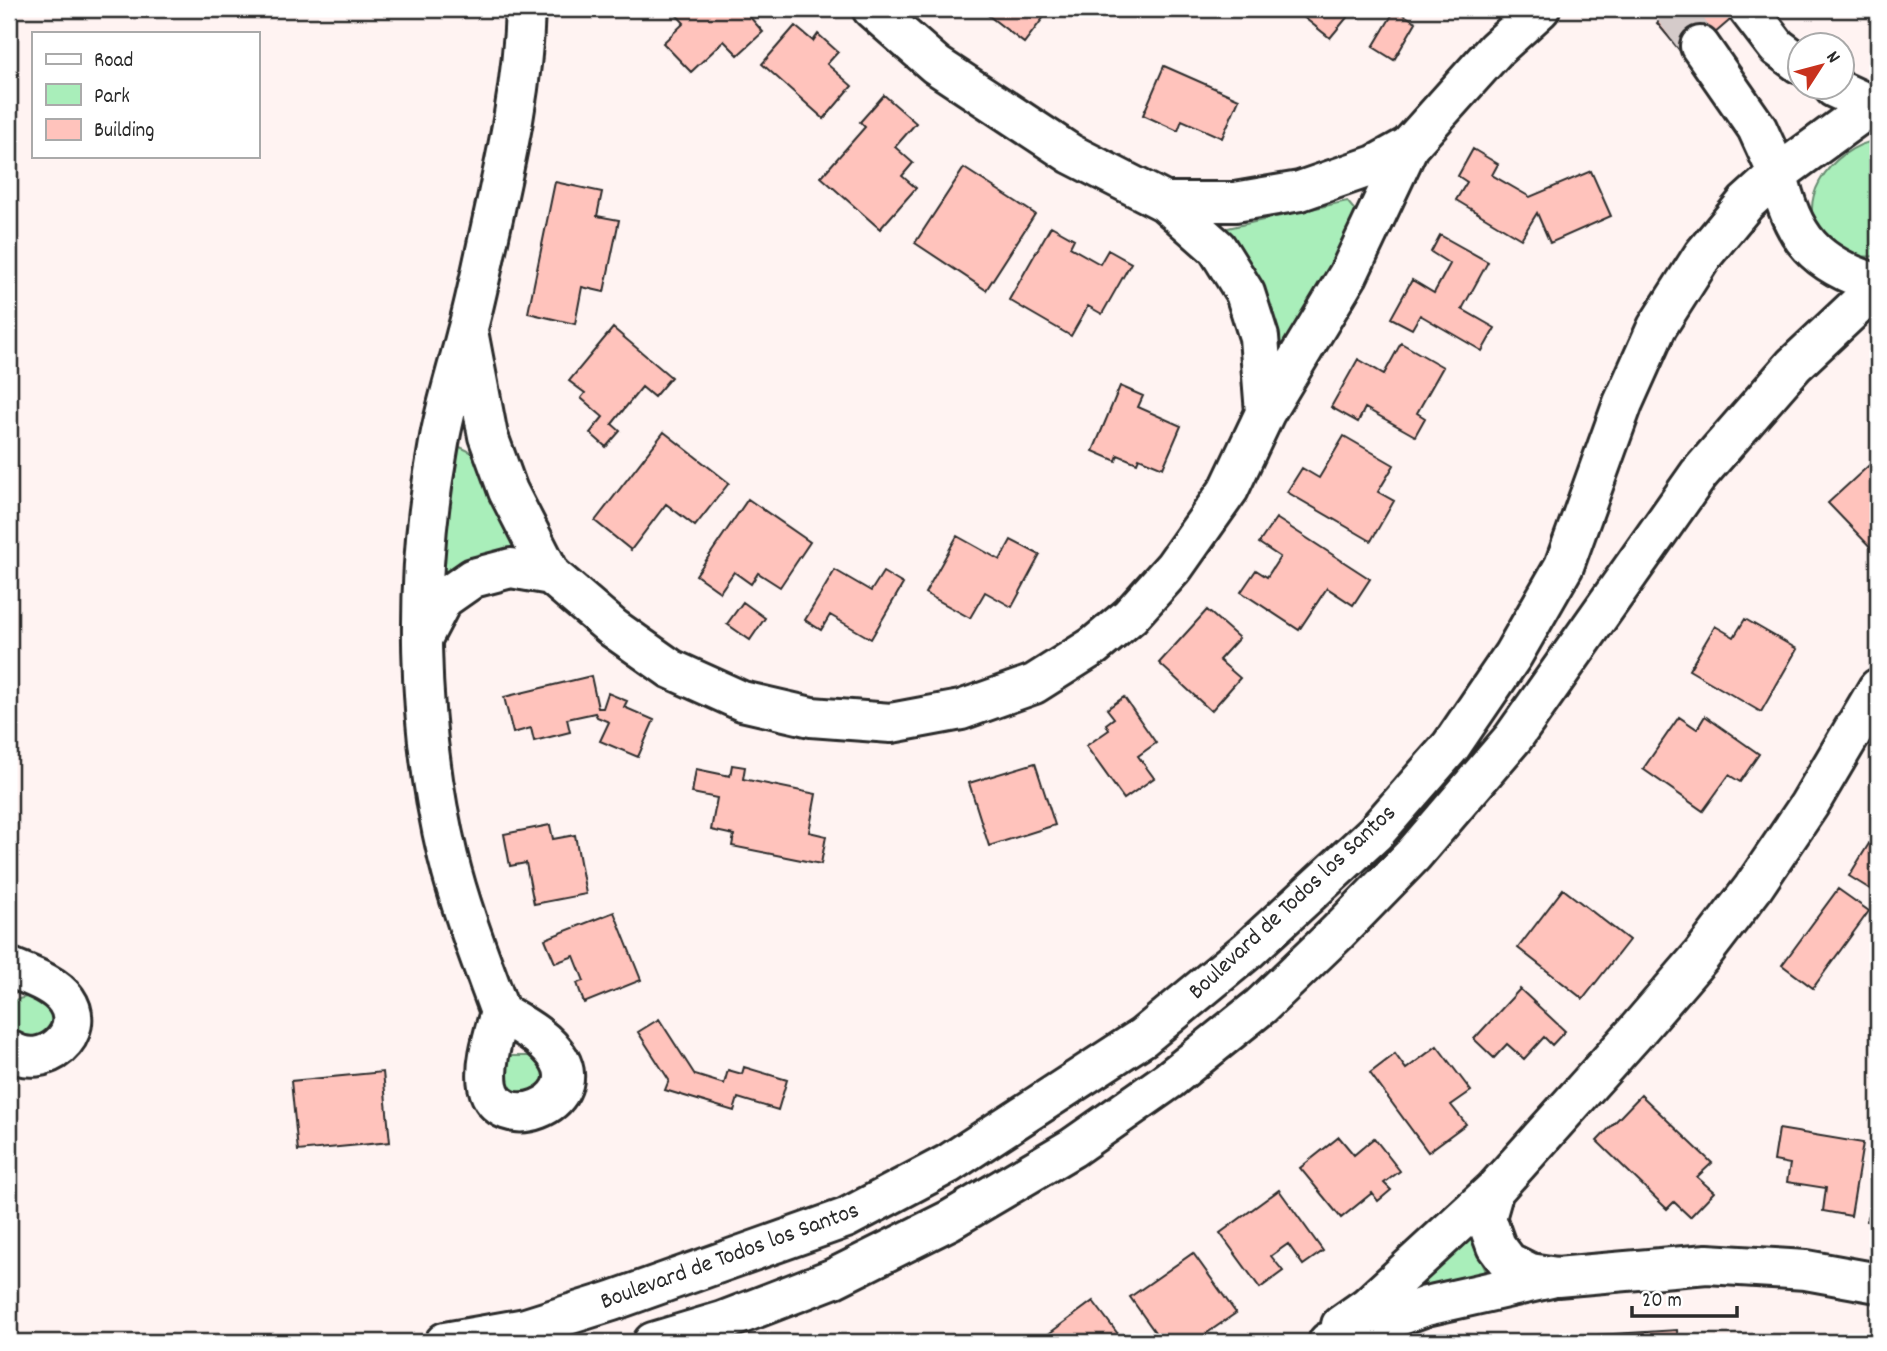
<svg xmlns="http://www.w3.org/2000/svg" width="1887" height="1351" viewBox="0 0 1887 1351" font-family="Dekko,sans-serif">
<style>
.green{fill:#a9eeba;stroke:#6a8c72;stroke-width:2}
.building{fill:#ffc3bc;stroke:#2b2b2b;stroke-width:2}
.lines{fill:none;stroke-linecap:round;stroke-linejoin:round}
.minor-tunnel{stroke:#d5cbca;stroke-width:38;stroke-dasharray:38 19;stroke-linecap:butt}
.minor-casing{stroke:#2b2b2b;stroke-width:44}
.tertiary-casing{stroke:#2b2b2b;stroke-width:44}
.minor{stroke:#fff;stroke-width:38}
.tertiary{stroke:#fff;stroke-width:38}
.labels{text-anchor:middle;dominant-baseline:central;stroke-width:6;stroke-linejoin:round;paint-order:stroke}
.street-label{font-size:24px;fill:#2b2b2b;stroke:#fff}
</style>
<rect width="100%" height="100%" fill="#fff3f2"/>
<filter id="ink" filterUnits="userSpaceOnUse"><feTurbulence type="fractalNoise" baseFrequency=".0143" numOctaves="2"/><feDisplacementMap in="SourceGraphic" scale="14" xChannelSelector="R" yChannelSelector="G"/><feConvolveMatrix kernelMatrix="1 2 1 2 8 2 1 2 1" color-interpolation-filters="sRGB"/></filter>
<g filter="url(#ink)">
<path class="green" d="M1878,140V256C1863,257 1843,258 1831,247C1785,208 1831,147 1878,140Z
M1347,201L1362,219L1291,355L1273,343L1219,230Z
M460,447L475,454L514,545L511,560L445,580L440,568L449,452Z
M30,996L46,1002L55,1017L46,1042L9,1038V1006L15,1000Z
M511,1056H531L545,1069L546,1089L513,1105L498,1071Z
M1470,1238L1489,1277L1405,1298Z"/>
<path class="building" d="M671,9H758L750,17L763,32L738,55L724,41L691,72L663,43L684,23Z
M980,9H1050L1024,43Z
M1306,9H1354L1330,38L1301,15Z
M1672,9H1743L1686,58L1657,23Z
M1395,10L1416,22L1394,60L1373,47Z
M795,26L813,41L818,34L838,52L827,64L852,86L824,119L762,64Z
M1164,66L1239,99L1222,138L1182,120L1178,131L1143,115Z
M884,95L916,123L895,147L913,163L902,176L916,188L880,229L821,177L865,127L860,122Z
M1473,149L1498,164L1492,175L1530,197L1591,171L1611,216L1550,243L1537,213L1521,239L1456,200L1467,182L1458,176Z
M964,168L1035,214L986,290L915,243Z
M555,182L602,192L597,216L619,220L604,292L582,287L575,324L528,313Z
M1051,226L1074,239L1070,247L1100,264L1108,250L1131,263L1102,314L1088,306L1071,336L1009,300Z
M1440,235L1488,262L1462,309L1495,328L1482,351L1420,315L1412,329L1391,318L1412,280L1434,293L1450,264L1431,252Z
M613,328L671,377L654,397L642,387L612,424L620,431L606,447L590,433L603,417L581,398L585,393L569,381Z
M1401,343L1443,367L1417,413L1425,418L1415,436L1365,408L1358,422L1331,407L1358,359L1384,374Z
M1120,386L1143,396L1138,407L1181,426L1163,468L1139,458L1137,463L1118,455L1116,461L1093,451Z
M664,432L729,483L695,526L666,504L631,550L595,521Z
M1344,436L1394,465L1378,492L1394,501L1371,541L1287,492L1302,468L1319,478Z
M1878,457V555L1828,503Z
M748,499L810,542L780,587L758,573L751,584L734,572L720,592L696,575Z
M1276,518L1370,579L1353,605L1327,588L1299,630L1241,592L1256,570L1267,577L1280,557L1259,543Z
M957,536L1000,560L1011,540L1040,555L1012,607L985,592L970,618L925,593Z
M835,570L871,591L883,572L903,584L871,639L830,615L821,630L805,620Z
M743,602L765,618L750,640L727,624Z
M1207,610L1239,638L1219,660L1240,678L1211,711L1159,663Z
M1745,619L1797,649L1761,712L1689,670L1715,626L1734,637Z
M591,676L598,708H603L608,693L627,701L624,707L654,720L638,757L600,741L609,722L597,717L595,713L567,719L570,732L534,741L531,728L513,733L504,697Z
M1124,697L1156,743L1138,756L1154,778L1124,799L1086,746L1109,730L1106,724L1114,718L1107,709Z
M1705,716L1759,754L1740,782L1729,775L1703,811L1643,769L1679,717L1697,729Z
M1035,763L1055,825L989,846L969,783Z
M732,765L745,767L743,779L816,794L809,832L826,836L821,864L732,846L734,835L711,830L717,798L692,793L696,769L730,776Z
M550,825L553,839L575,835L586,894L534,904L526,863L510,866L504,834Z
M1878,829V894L1849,876Z
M1563,889L1629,940L1583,999L1518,948Z
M1838,889L1869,911L1813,988L1782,965Z
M614,912L641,980L584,1003L577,983L584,981L574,956L555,963L545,939Z
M1520,989L1565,1031L1552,1045L1544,1037L1524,1059L1507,1044L1494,1058L1474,1039Z
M659,1019L695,1075L724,1084L728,1070L742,1074L744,1067L787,1080L778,1110L738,1098L734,1111L665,1090L669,1080L638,1032Z
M1437,1046L1471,1091L1451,1105L1466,1124L1428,1152L1370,1073L1395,1054L1406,1069Z
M383,1072L390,1142L298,1151L291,1081Z
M1641,1095L1712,1163L1697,1177L1714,1192L1690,1217L1674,1202L1667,1209L1597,1141Z
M1779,1129L1863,1143L1851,1216L1823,1211L1826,1188L1787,1182L1790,1164L1774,1161Z
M1339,1137L1354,1155L1374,1138L1400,1171L1384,1183L1391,1190L1378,1201L1372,1193L1341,1218L1300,1168Z
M1878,1176V1224L1867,1221Z
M1279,1190L1323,1251L1303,1265L1288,1244L1271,1256L1283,1271L1260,1288L1220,1233Z
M1193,1253L1236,1313L1194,1342H1162L1130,1297Z
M1093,1301L1124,1342H1040L1039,1341Z
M1677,1330L1678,1342H1598V1335Z"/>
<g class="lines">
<path class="minor-tunnel" d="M1673,9L1700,46"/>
<g class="minor-casing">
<path id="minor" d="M872,9L936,65L1071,154L1165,202H1235L1300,191L1375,165L1409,146
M1748,9L1777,47L1800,64
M1700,46L1757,128L1778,174
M1834,88L1871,105
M1165,202L1217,248L1245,293L1259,337L1265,413
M468,331L488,436L508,491L551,575L613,628L671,669L742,701L811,717L891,723L961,710L1034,684L1094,646L1130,616L1174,567L1229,489L1265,413L1348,275L1409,146L1496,49L1540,9
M423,637L443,599L473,578L511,568L551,575
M1878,688L1809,805L1753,888L1701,956L1634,1034L1494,1190L1486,1218L1496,1246L1508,1262L1530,1273L1557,1277L1707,1264L1806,1270L1878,1283
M9,967C27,975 54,983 66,1000C89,1033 44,1073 9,1050
M500,1012C481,960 461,910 448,857C416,723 414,578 439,443C445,407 457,371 466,335C476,300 483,263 491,227C507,155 523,83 525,9
M500,1012C520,1024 547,1038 559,1059C586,1104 499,1138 488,1086C484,1063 494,1034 500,1012Z
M1341,1325L1368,1306L1494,1190
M1328,1342L1426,1306L1551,1278"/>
</g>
<g class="tertiary-casing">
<path id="tertiary" d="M1778,174C1792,238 1815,265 1878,284
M445,1342L526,1328L612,1301L846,1218L948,1164L1143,1037L1247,951L1375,833L1451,746L1513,655L1564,566L1623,403L1657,327L1703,255L1746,203L1778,174L1878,101
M653,1342L723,1321L834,1278L950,1220L1072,1148L1169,1080L1261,1006L1337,933L1413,855L1513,738L1699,474L1794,365L1878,286"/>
</g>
<use href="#minor" class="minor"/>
<use href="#tertiary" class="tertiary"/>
</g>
</g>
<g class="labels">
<g class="street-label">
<text transform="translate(1293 903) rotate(-43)">Boulevard de Todos los Santos</text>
<text transform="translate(730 1257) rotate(-20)">Boulevard de Todos los Santos</text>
</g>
</g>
<rect width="1887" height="1351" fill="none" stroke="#fff" stroke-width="35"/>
<rect x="18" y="18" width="1852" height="1316" fill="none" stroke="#2b2b2b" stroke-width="2.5" filter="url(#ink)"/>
<rect x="32" y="32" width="228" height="126" fill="#ffffff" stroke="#aaaaaa" stroke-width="2"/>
<rect x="46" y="54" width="35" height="10" fill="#ffffff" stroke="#aaaaaa" stroke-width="2"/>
<text x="94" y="66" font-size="21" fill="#2b2b2b">Road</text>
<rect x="46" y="84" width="35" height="21" fill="#a9eeba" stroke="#aaaaaa" stroke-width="2"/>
<text x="94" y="102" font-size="21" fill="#2b2b2b">Park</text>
<rect x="46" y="119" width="35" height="21" fill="#ffc3bc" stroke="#aaaaaa" stroke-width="2"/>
<text x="94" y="136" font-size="21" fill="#2b2b2b">Building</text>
<g transform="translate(1821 66) rotate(54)"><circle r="33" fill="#ffffff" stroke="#aaaaaa" stroke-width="2"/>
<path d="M0-5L12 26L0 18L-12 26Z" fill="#c8321e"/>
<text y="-10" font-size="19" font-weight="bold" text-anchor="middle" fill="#2b2b2b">N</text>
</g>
<path d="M1632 1306v10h105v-10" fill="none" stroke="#2b2b2b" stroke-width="3.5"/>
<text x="1642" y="1306" font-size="21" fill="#2b2b2b" stroke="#ffffff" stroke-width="5" paint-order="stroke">20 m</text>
</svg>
